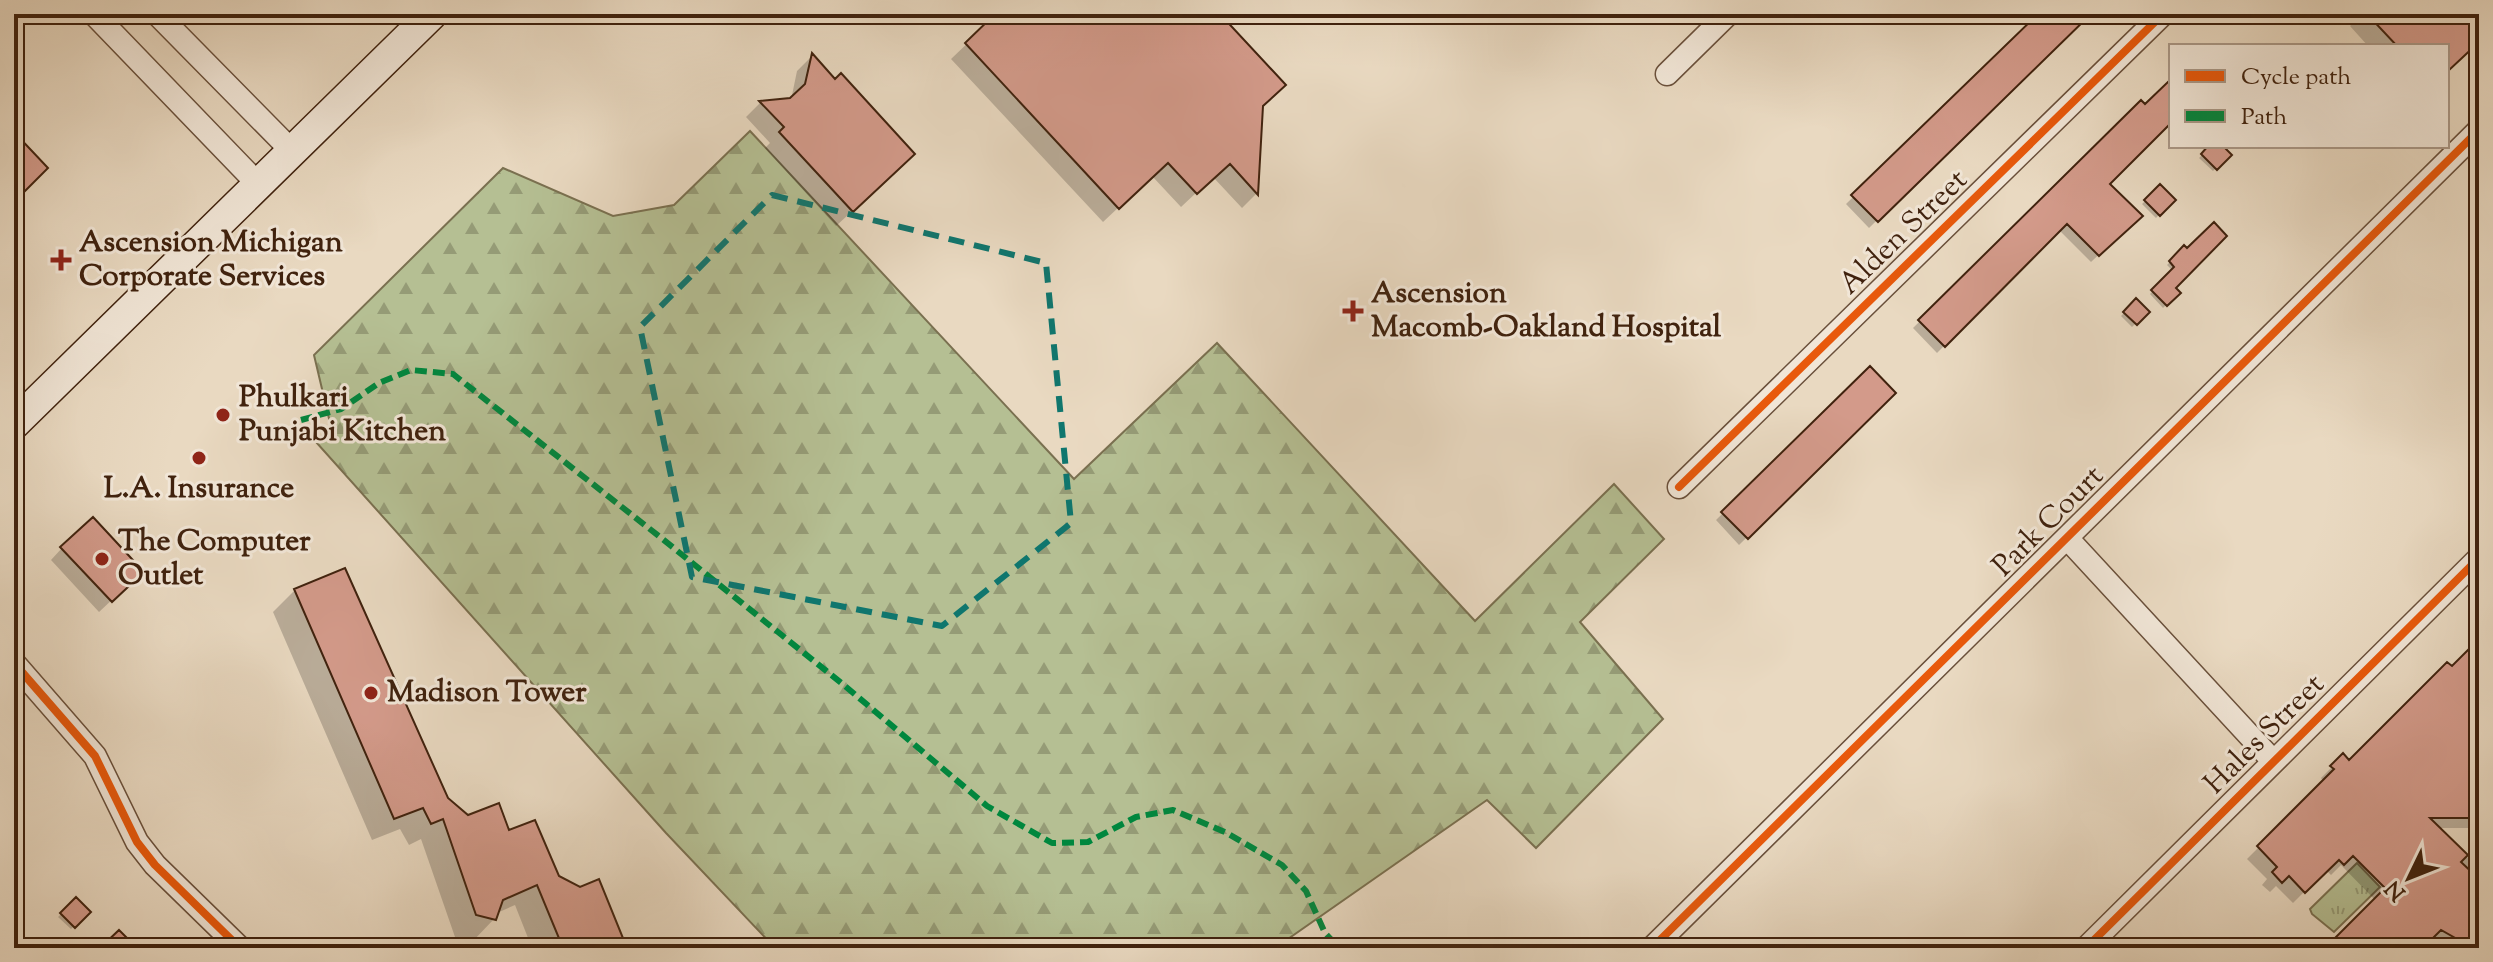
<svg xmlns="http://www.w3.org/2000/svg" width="2493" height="962" viewBox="0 0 2493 962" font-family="'Sorts Mill Goudy',serif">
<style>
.forest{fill:url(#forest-firs);stroke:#7a7050;stroke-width:2}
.park{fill:url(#park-tufts);stroke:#7a7050;stroke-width:2}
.shadow{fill:#0003}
.building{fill:#d39a8a;stroke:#40220e;stroke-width:2}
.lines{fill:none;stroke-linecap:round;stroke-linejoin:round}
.minor-casing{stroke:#6a503b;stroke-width:25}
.secondary-casing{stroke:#40220e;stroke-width:33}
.minor{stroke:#f1e6d7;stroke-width:22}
.secondary{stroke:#f1e6d7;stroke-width:30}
.quiet{stroke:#00873e;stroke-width:6;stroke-dasharray:12 6;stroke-linecap:butt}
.cycleway-casing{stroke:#f1e6d7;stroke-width:13}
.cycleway{stroke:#e8590c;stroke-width:8}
.marked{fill:none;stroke:#0f766e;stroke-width:6;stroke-dasharray:16 10;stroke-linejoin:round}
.poi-dot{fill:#8f2418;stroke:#f1e6d7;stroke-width:3}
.labels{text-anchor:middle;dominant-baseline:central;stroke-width:6;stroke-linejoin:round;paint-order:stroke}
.street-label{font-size:30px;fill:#40220e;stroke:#f1e6d7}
.poi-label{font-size:30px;font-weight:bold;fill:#40220e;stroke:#f1e6d7;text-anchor:start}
</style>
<defs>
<pattern id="forest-firs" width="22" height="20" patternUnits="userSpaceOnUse" patternTransform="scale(2)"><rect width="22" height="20" fill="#b5bf93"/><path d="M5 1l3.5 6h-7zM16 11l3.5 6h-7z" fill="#959b76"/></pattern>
<pattern id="park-tufts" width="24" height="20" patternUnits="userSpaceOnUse" patternTransform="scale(2)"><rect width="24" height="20" fill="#b5bf93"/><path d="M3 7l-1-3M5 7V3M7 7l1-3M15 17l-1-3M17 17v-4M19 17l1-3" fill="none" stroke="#959b76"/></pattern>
</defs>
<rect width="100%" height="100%" fill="#e9d9c1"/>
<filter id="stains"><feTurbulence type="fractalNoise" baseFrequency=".0025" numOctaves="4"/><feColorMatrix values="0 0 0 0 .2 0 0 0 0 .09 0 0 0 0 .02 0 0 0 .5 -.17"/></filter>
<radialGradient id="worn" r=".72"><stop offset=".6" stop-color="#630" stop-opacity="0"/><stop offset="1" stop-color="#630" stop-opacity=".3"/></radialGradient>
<path class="forest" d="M750,131L1074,479L1217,343L1475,621L1614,484L1664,539L1580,622L1663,719L1536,848L1487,800L1275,948H775L666,833L316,442L331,427L314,355L503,168L613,216L674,205Z"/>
<path class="park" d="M2357,863L2380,887L2334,932L2312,914L2310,909Z"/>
<path class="shadow" d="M1021,14H1217L1261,107L1256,194L1242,208L1213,177L1181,207L1152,176L1103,222L951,59L996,16Z
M2040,14H2088L1869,228L1846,204Z
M2358,14H2460L2479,34V40L2447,70V46H2368L2350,26L2360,16Z
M812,56L835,82L898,169L836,226L765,148L770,143L746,117L760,103L791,100L797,71Z
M2171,82V130L2166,125L2108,184L2140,216L2091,262L2059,230L1937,353L1913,328L2141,102L2145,107Z
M2211,146H2220L2229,155L2213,171L2199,158Z
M2160,187L2173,200L2156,218L2142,204Z
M2184,248L2174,288L2178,293L2163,308L2150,294L2173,271L2167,265Z
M2136,301L2147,312L2132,327L2121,316Z
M1870,368L1893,393L1739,545L1716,520Z
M62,548L130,583L99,612L51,560Z
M295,590L447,799L467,817L508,833L558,877L625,948H532L515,905L497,913L494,919L472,942L455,937L421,839L409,845L400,829L372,840L273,612Z
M2479,641V828H2438L2479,869V948H2443L2428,940L2420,948H2328L2376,901L2341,865L2331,875L2326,870L2293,903L2276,886L2270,892L2262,885L2267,879L2247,859L2324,782L2321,778L2343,756L2349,763Z
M76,900L88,912L71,929L58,917Z"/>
<path class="building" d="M995,14H1220L1286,85L1263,106L1258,195L1230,164L1197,194L1168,163L1119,209L965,43Z
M2038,14H2091L1878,222L1851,195Z
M2367,14H2463L2479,31V42L2447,72V46H2397Z
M812,53L835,79L841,73L915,154L853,212L779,132L784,127L759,101L790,98L805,84Z
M2171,79V123L2110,184L2143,216L2099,256L2067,224L1945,347L1918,320L2141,100L2145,104Z
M14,132L48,168L14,202Z
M2208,146H2223L2232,155L2217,170L2201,154Z
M2160,184L2176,200L2160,216L2144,200Z
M2214,222L2227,236L2176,288L2181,293L2167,306L2151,290L2174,267L2169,261L2184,245L2187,248Z
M2136,298L2150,312L2137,325L2123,312Z
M1870,366L1896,393L1748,539L1721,512Z
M93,517L144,572L112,602L60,547Z
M345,568L448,798L468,815L499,803L509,830L535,820L559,876L580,887L599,879L627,948H563L537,885L503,900L496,920L476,915L443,819L431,824L423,808L394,819L294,589Z
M2479,639V818H2430L2468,855L2461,862L2479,879V941L2473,948L2441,930L2423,948H2325L2385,888L2353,856L2344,865L2339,860L2305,893L2289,876L2282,883L2272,872L2277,867L2257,846L2334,769L2330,766L2343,753L2349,760L2447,662L2452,666Z
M76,897L91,912L75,928L60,913Z
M119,930L137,948H100Z"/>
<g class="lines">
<g class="minor-casing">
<path id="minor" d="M94,14L258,184
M157,14L292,151
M1667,74L1728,14
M1679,487L2163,14
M2067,538L2273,761
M14,663L95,756L137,842L155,865L240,948
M1652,948L2479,130
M2086,948L2479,558"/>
</g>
<g class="secondary-casing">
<path id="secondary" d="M14,424L432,14"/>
</g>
<use href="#minor" class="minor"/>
<use href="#secondary" class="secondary"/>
<path class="quiet" d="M301,420L341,409L379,383L411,370L453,374L660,537L845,686L987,806L1052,843L1088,842L1136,817L1173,810L1225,832L1282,865L1306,891L1325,933L1339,948"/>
<g class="cycleway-casing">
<path id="cycleway" d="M1679,487L2163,14
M14,663L95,756L137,842L155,865L240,948
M1652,948L2479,130
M2086,948L2479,558"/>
</g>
<use href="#cycleway" class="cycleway"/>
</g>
<path class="marked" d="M772,195L1046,263L1071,523L942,626L692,577L640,327Z"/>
<g class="poi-dot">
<path d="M57 248h8v8h8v8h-8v8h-8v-8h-8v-8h8z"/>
<path d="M1349 299h8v8h8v8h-8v8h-8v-8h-8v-8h8z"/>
<circle cx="223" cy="415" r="8"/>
<circle cx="199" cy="458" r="8"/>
<circle cx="102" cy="559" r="8"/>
<circle cx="371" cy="693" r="8"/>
</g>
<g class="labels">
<g class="street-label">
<text transform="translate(1904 233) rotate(-44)">Alden Street</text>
<text transform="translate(2049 522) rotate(-45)">Park Court</text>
<text transform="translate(2265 735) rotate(-45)">Hales Street</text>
</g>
<g class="poi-label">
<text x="79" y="243">Ascension Michigan<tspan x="79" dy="34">Corporate Services</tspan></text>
<text x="1371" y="294">Ascension<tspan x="1371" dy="34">Macomb-Oakland Hospital</tspan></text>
<text x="239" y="398">Phulkari<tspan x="239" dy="34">Punjabi Kitchen</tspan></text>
<text x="199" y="489" text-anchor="middle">L.A. Insurance</text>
<text x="118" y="542">The Computer<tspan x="118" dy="34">Outlet</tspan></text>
<text x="387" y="693">Madison Tower</text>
</g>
</g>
<rect width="2493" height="962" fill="none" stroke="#e9d9c1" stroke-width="48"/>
<rect x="16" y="16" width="2461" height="930" fill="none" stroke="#40220e" stroke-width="4"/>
<rect x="24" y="24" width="2445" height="914" fill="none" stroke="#40220e" stroke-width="2"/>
<rect x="2169" y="44" width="280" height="104" fill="#f1e6d7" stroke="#aa9887" stroke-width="2"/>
<rect x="2185" y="70" width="40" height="12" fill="#e8590c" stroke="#aa9887" stroke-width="2"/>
<text x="2241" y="84" font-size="24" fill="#40220e">Cycle path</text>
<rect x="2185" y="110" width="40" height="12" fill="#00873e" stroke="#aa9887" stroke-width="2"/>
<text x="2241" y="124" font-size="24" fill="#40220e">Path</text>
<g transform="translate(2409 878) rotate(227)" stroke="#f1e6d7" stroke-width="6" paint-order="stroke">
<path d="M0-6L14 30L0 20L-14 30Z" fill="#40220e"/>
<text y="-12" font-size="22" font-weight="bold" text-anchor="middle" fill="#40220e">N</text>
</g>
<rect width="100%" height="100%" filter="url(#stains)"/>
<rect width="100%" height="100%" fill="url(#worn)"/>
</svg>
